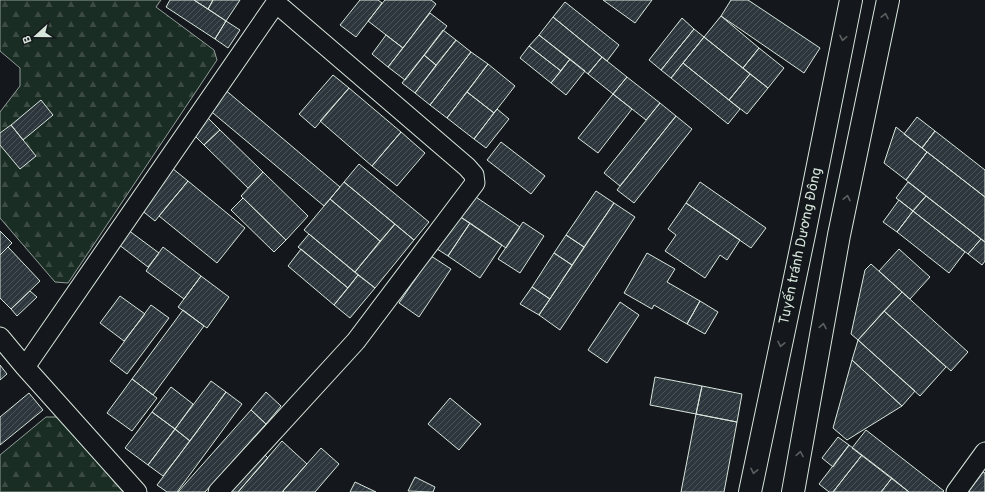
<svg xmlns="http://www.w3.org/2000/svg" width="985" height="492" viewBox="0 0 985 492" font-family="Overpass,sans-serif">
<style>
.forest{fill:url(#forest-firs);stroke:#939e99}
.building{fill:url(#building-hatch);stroke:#d8e6dc}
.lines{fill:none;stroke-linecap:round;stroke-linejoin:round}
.minor-casing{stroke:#d8e6dc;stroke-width:21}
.primary-casing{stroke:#d8e6dc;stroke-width:24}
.minor{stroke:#14181c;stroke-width:19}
.primary{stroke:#14181c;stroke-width:22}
.oneway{stroke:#59605f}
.labels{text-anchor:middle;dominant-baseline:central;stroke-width:3;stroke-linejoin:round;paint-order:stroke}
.street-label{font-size:14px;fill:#d8e6dc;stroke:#14181c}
</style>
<defs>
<pattern id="forest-firs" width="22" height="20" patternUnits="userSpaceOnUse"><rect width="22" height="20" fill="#1a2d24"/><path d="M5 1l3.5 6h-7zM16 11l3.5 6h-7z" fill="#3b4b43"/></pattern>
<pattern id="building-hatch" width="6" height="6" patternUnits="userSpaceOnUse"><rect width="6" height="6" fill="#2c363c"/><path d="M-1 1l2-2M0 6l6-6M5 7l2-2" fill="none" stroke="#4a5358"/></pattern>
</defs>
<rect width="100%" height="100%" fill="#14181c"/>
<path class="forest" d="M0,0H161L156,7L214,50L217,60L68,283L55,282L0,218V112L20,86V68L0,51Z
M46,417H58L123,492H0V455Z"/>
<path class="building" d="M170,0H194L226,21L215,39L166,7Z
M194,0H213L208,9Z
M213,0H240L226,21L208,9Z
M360,0H378L382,3L356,37L340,25Z
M385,0H431L436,4L403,48L368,21Z
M603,0H652L635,23Z
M731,0H748L820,48L804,73L721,16Z
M565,2L619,45L607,61L553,17Z
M430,13L447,26L405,80L388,67Z
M721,16L759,48L743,68L704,37Z
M553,17L602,57L588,74L539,35Z
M682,18L694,29L661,70L649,60Z
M226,21L240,30L228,48L215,39Z
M694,29L704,37L671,78L661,70Z
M443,30L456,40L436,65L424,55Z
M386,35L403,48L388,67L372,54Z
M539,35L570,59L561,71L529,46Z
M704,37L750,74L729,100L683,63Z
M456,40L471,52L430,105L415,93Z
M529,46L561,71L551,83L520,58Z
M759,48L784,68L768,88L743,68Z
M471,52L488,64L447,118L430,105Z
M424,55L436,65L415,93L402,83Z
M602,57L627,77L613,94L588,74Z
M570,59L585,71L566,95L551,83Z
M683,63L740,109L728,124L671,78Z
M488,64L515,86L494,113L467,92Z
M750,74L768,88L747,114L729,100Z
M333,75L349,88L315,128L299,114Z
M627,77L660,103L646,120L613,94Z
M223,88L340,187L324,206L207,108Z
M349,88L401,132L372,166L320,121Z
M467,92L494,113L474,139L447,118Z
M613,94L632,109L598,153L578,138Z
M41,100L53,115L23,140L11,125Z
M660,103L676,116L620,186L604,173Z
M497,109L509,119L486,148L474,139Z
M205,115L220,130L204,145L190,131Z
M676,116L692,129L634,203L617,190Z
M917,117L935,131L922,148L904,134Z
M11,125L36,156L20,169L0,145V133Z
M896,127L927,152L906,180L884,163Z
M220,130L263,172L248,188L204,145Z
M935,131L985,170V197L922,148Z
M401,132L425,153L397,186L372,166Z
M501,142L545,176L531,194L487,160Z
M927,152L985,197V242L906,180Z
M359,164L429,222L414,240L344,182Z
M172,168L188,181L155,221L140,209Z
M263,172L308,216L286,240L241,196Z
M188,181L245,228L217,263L159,216Z
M344,182L395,224L380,241L330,199Z
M700,182L766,228L751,248L686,203Z
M908,182L926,196L913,211L896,198Z
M596,191L614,203L584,247L566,235Z
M470,193L520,227L506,248L456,214Z
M926,196L981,239L968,254L913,211Z
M243,198L286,240L274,252L231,210Z
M330,199L380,241L355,272L304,230Z
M899,200L913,211L897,232L883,222Z
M614,203L635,217L560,330L539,315Z
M686,203L740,240L727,260L720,255L705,278L665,251L676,235L668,229Z
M913,211L965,252L949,273L897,232Z
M456,214L470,223L448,256L434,247Z
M523,222L544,236L520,273L498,259Z
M470,223L502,245L480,278L448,256Z
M395,224L414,240L375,288L355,272Z
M128,230L159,253L148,267L118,244Z
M0,231L12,243L0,255Z
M309,234L358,275L348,288L298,247Z
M566,235L584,247L572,265L554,253Z
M981,239L985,242V261L982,265L968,254Z
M8,247L40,281L11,309L0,298V255Z
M163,247L201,276L184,299L146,271Z
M301,249L348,288L334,305L288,266Z
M899,249L930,277L910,299L879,271Z
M554,253L572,265L550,299L532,287Z
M647,253L675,269L667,282L700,301L687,324L654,305L652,309L624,293Z
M431,256L451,269L419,317L399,303Z
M871,264L902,292L858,340L851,334L865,270Z
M358,275L375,288L350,318L334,305Z
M201,276L229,297L207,328L178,307Z
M532,287L550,299L539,315L520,304Z
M30,291L37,297L17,316L11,309Z
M902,292L968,352L951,371L884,311Z
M120,296L145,314L124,341L100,323Z
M700,301L718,312L705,334L687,324Z
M620,302L639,315L607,363L588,350Z
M151,305L169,318L127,374L110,361Z
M183,310L204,326L153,395L132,379Z
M884,311L946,367L920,396L858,340Z
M858,340L915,391L902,406L852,360Z
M852,360L902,406L847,440L833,428Z
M0,365L7,374L0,380Z
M655,377L702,386L696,414L650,405Z
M132,379L157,398L132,431L107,413Z
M211,381L226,392L190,441L175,429Z
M702,386L742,394L737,422L696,414Z
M171,387L193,404L175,429L152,412Z
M226,392L242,404L177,492H167L157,485Z
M266,392L281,406L266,424L251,410Z
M29,393L43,410L0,445V417Z
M450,398L481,424L459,450L428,424Z
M251,410L266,424L205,492H178Z
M152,412L175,429L148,465L125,448Z
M696,414L737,422L724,492H681Z
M175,429L190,441L163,476L148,465Z
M866,430L944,491L943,492H909L852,448Z
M838,437L849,445L833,467L822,458Z
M282,441L307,464L282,492H238Z
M849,445L862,455L833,492H829L819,484Z
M321,448L339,464L315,492H284L283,491Z
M261,451L268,458L238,492H228Z
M862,455L892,478L881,492H833Z
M983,472L985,473V492H970L969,491Z
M415,477L435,487L433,492L408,491Z
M892,478L909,492H881Z
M355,482L376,492H350Z"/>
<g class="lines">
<g class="minor-casing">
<path id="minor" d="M0,337L25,367L137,492
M25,367L278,0
M218,492L356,341L475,183L474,175L467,167L276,3
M956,492L985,452"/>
</g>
<g class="primary-casing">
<path id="primary" d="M750,492L805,230L851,0
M793,492L839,235L888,0"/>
</g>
<use href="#minor" class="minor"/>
<use href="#primary" class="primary"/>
</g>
<defs><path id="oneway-chevron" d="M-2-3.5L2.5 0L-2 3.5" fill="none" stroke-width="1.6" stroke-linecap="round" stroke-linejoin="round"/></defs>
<g class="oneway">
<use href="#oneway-chevron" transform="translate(885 16) rotate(-78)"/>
<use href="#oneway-chevron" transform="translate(843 38) rotate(101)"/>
<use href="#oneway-chevron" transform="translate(847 198) rotate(-78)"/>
<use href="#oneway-chevron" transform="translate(823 326) rotate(-80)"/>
<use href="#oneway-chevron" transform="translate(781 344) rotate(102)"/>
<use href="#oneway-chevron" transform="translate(800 454) rotate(-80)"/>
<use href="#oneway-chevron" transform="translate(754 471) rotate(102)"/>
</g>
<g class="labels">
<g class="street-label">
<text transform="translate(801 246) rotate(-78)">Tuyến tránh Dương Đông</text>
</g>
</g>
<g transform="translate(36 36) rotate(249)" stroke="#14181c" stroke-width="3" paint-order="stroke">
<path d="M0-3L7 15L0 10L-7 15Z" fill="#d8e6dc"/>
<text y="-6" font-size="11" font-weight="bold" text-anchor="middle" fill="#d8e6dc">B</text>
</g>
</svg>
